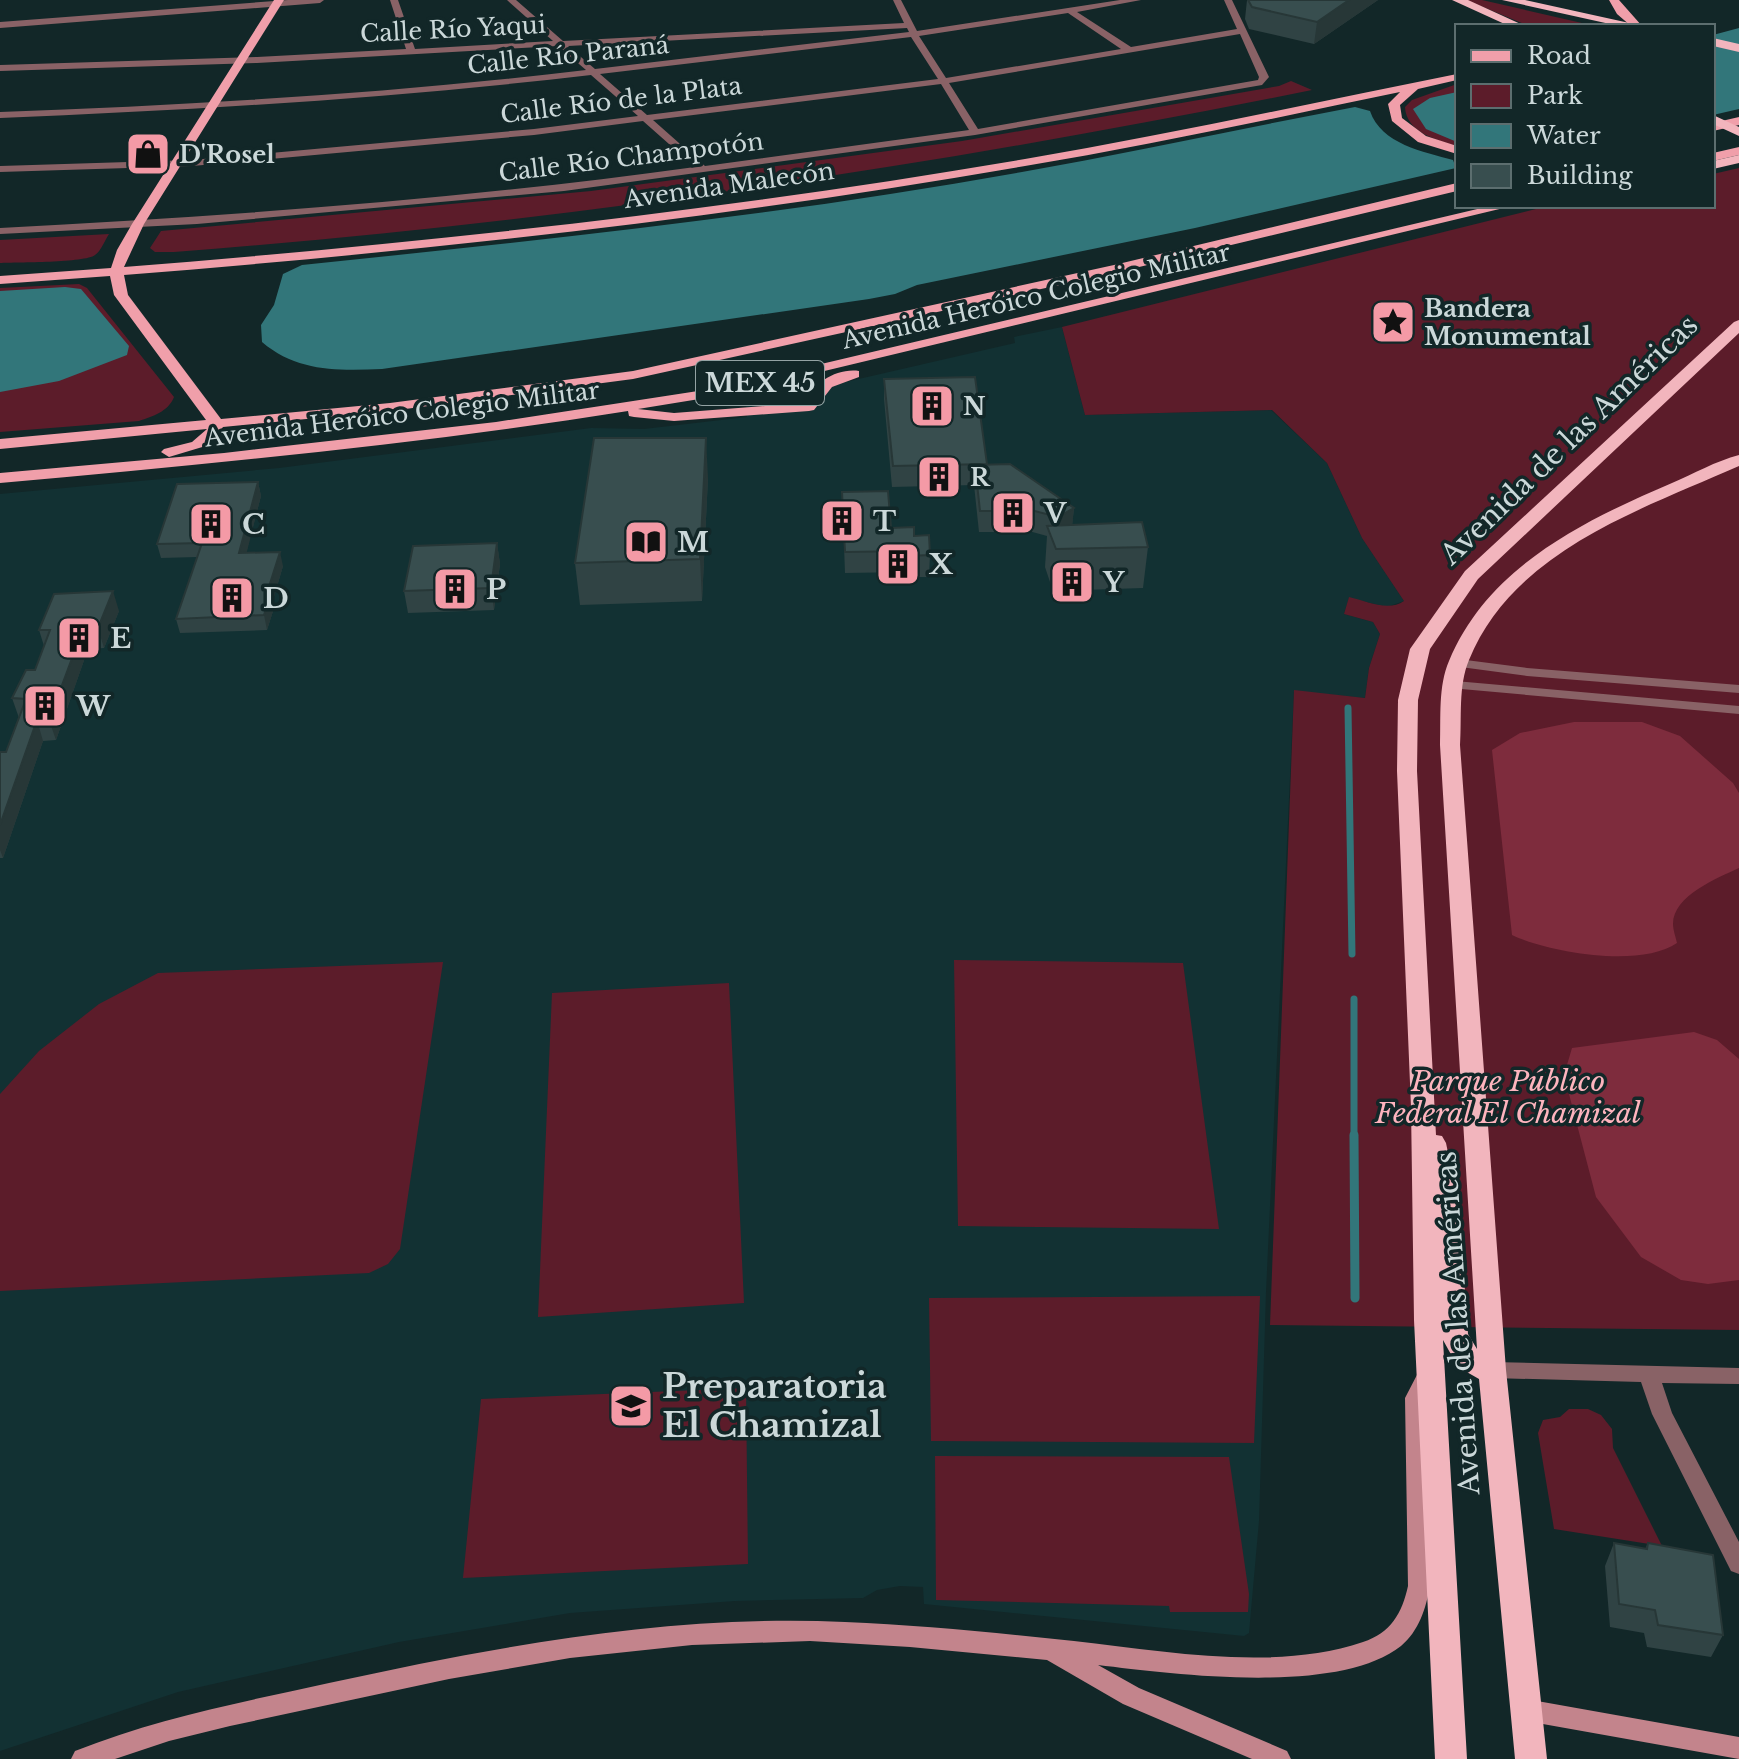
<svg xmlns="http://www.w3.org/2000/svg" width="1739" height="1759" viewBox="0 0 1739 1759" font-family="'Libre Baskerville',serif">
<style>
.built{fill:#123133}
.green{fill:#5c1c2a}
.forest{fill:#7e2c3d}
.water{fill:#32767a}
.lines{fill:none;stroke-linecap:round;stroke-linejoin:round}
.stream-far1{stroke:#32767a;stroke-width:7}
.stream{stroke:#32767a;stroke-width:9}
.minor{fill:#896266;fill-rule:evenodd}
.secondary{fill:#c3848c;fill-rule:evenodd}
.primary{fill:#f09faa;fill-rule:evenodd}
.trunk{fill:#f2b5bd;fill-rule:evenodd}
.wall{fill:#304344}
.shaded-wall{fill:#273737}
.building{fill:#384e4f;stroke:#273737;stroke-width:2}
.labels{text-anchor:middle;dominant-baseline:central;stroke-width:7;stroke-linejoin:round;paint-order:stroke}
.far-street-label{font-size:24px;fill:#cbd8d9;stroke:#122728}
.far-poi-label{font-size:24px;font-weight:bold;fill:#cbd8d9;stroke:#122728;text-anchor:start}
.shield{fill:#122728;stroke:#94a3a4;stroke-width:2}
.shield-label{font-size:26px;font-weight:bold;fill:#cbd8d9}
.street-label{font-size:28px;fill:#cbd8d9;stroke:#122728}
.poi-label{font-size:28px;font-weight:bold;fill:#cbd8d9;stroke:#122728;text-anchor:start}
.park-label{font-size:28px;font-style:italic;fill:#feb4be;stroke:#122728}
.near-poi-label{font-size:34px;font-weight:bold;fill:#cbd8d9;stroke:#122728;text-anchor:start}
</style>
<rect width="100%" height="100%" fill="#122728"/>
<path class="built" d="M1062,327L1085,415L1271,410L1327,463L1362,538L1404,601L1387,607L1349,598L1344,614L1373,622L1380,634L1369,668L1365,698L1294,691L1266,1292L1259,1521L1249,1633L1244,1636L924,1604L923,1587L900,1586L877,1590L863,1598L735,1601L570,1613L399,1642L178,1692L0,1751V494L279,468L591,428L644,429L747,417L746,405L821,381L837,384L1015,343L1014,337Z"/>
<path class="green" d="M1466,0H1482L1595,26H1529Z
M1291,81L1312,90C936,166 557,223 174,252H155L150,248L161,231L591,191L962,141L1279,86Z
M1457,84V146C1436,140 1406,132 1405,107L1412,100Z
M1739,168V1330L1270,1325L1294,690L1365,698L1369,668L1380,634L1373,622L1344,614L1349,597C1367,601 1388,612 1404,601L1362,538L1327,463L1272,410L1085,415L1062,327L1548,206H1713V174Z
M109,234C105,240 101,251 95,255C85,263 17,262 0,263V240Z
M79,284L87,288L174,397C168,412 153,416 139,421L0,432V288Z
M954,960L1183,963L1219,1229L958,1226Z
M443,962L400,1249L388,1264L369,1273L0,1291V1094L39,1051L99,1004L158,973Z
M729,983L744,1303L538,1317L552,993Z
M1260,1296L1254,1443L931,1441L929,1298Z
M746,1388L748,1564L463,1578L481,1399Z
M1569,1409H1588L1601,1415L1612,1429L1613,1448L1662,1546L1554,1529L1538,1433L1543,1420L1560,1417Z
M935,1456L1229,1457L1249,1594L1248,1612H1170L1169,1606L936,1600Z"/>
<path class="forest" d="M1574,722H1642L1680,736L1733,783L1739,793V868C1717,878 1673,896 1673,924C1673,930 1676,938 1677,943C1641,968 1550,953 1512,935L1492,750L1520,733Z
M1694,1032L1717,1040L1739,1059V1280L1708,1284L1681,1280L1641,1257L1596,1197L1564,1075L1572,1048Z"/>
<path class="water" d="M1739,28V109L1713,115V35Z
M1457,92V142L1426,129L1413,109L1430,98Z
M1355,107L1370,111C1381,144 1424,152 1453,160L1456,168L1195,228L917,285L895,294L869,299L382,369C339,371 297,372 262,342L261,325L274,305L283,274L302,265C543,240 784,215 1022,172C1134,152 1244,128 1355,107Z
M65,287L81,289L129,346L127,355L59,381L0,392V291Z"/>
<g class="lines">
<path class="stream-far1" d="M1348,708L1352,954
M1354,999V1137"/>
<path class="stream" d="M1354,1135L1355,1298"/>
<path class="minor" d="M288,0H324L320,3L0,28V22Z
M390,0H398L415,49L553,41L507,0H516L563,41L904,23L893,0H901L917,31L1120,0H1141L1077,12L1131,47L1237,29L1224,0H1232L1269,77L1262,85L975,135L564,191L197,224L0,234V228C232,216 464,199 695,167L643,121L534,135L192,166L0,172V166L192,160L534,129L638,116L591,75C395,98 198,110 0,118V112C196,105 391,93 586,70L558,46L257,63L0,71V65L257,57L406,49ZM1068,13L1121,49L946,78L919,36ZM907,28L909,32L595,69L568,46ZM1240,34L1259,77L1258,80L978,129L949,83ZM911,37L938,79L647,115L600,74ZM941,84L969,130L705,166L653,120Z
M1458,659L1527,668L1739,685V693L1527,676L1453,666L1451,663Z
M1455,681L1739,706V714L1450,688L1448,685L1450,682Z
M1492,1362L1739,1368V1384L1662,1383L1672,1413L1739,1542V1574L1731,1571L1652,1414L1641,1382L1492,1378L1485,1376L1482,1370L1485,1364Z"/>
<path class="secondary" d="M1426,1369L1433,1371L1436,1377L1425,1398L1430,1586C1426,1608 1419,1631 1401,1646C1338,1696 1173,1674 1098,1665L1139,1688L1287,1751L1291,1759H1252L1123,1704L1047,1660L910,1647L810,1641L692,1645L570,1658L449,1679L230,1726L169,1741L115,1759H71L75,1751C157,1718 243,1702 329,1683C499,1646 671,1614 845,1622C921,1625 998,1633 1074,1641C1165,1651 1274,1672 1363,1642C1391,1633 1402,1613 1408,1586L1405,1398L1419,1371Z
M1526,1699L1739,1737V1759L1526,1721L1518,1718L1514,1710L1518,1702Z"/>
<path class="primary" d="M274,0H284L144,224L124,267C426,243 727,210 1025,159C1170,134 1313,103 1457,74V80L1418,89L1400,105L1402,118L1426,136L1457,146V154L1418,142L1392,121L1388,104L1400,92C1275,118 1151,145 1025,166C726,218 426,251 124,275L128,295L221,419L390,403L633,371L1114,265L1457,183V191L1114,273L633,379L390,411L223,427L209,445L169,457L161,452L164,449L192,442L207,429L0,449V439L206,420L114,295L110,276L0,284V276L111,268L117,250L132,224Z
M1609,0H1619L1642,26H1631L1617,14Z
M1739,117V125L1713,131V123Z
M1739,147V155L1713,161V153Z
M1490,206H1512L724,395L638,409L674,413L803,403C814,383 836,368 859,371V377L832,387L814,410L809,411L674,421L634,417L629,416L628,411C420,444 210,464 0,483V473L224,453L496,422L724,387Z"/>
<path class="trunk" d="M1452,0H1468L1525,26H1509Z
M1502,0H1525L1643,26H1619Z
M1713,38L1739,44V52L1713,46Z
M1713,115L1739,127V136L1713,124Z
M1739,155V163L1713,169V161Z
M1739,320V333L1478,579L1430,649L1418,700L1417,771L1436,1135L1442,1136L1446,1143L1459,1206L1468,1334L1477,1349L1440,745C1441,718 1438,686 1449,661C1488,567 1583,521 1672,483C1693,474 1716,461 1739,455V466C1640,510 1513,551 1469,660C1458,686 1462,718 1460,745L1506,1370L1547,1759H1515L1479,1379L1458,1367L1443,1340L1467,1759H1435L1414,1320L1411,1107L1397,771L1398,700L1410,649L1465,571L1734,322Z"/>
</g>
<path class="wall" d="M1247,0H1378L1314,44L1249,29L1245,19Z
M884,379L987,465L1074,508L1072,525L1148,547L1143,588L1053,591L1045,567L1047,536L1000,523L999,532H979L974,485L892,487L884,399Z
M708,478L702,601L580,605L575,563Z
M258,482L261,496L246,553L283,566L273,600L274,608L267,630L180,633L176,619L197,557L161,558L157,544Z
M842,492L891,528L914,536L930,555L929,577H908L907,572L845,573Z
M497,543L500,564L494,610L408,613L404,591Z
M119,611L104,648L88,649L56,740L43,741L3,858H0V752H6L19,718L12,698L35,670L44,646L39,630Z
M1614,1543L1645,1549L1648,1543L1723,1635L1711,1657L1647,1647L1644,1633L1610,1627L1605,1566Z"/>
<path class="shaded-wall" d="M1349,0H1378L1314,44L1317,22Z
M706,438L708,478L702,601L700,559Z
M258,482L261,496L243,567L239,553Z
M1074,508L1072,529L1057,538L1058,517Z
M497,543L500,564L494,610L491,588Z
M280,552L283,566L273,600L274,608L267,630L264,615L267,593Z
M113,591L119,611L104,648L98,628Z
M83,629L88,649L56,740L49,720Z
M37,720L43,741L3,858L0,850V825Z"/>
<path class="building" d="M1248,0H1349L1317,22L1252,7Z
M975,377L987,464L893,466L884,379Z
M594,438H706L700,559L575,563Z
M1010,464L1074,508L1058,517L999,502L1000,511H980L975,465Z
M258,482L239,553L280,552L267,593H271L264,615L176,619L202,543L157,544L177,484Z
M888,491L891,528L914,527V536L929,535L930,555L908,556V551L845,552L842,492Z
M1142,522L1148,547L1056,549L1047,526Z
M497,543L491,588L404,591L413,546Z
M113,591L98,628L83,629L49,720H37L0,825V752H6L26,699L12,698L26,670H35L50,630H39L54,594Z
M1614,1543L1647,1549L1648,1543L1713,1555L1723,1635L1658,1625L1655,1610L1619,1604Z"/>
<defs>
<g id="shop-square" transform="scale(2.3)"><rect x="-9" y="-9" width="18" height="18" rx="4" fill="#f49aa6" stroke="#122728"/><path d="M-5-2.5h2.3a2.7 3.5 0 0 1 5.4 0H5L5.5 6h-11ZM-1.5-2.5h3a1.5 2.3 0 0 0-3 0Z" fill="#111"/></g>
<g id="sight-square" transform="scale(2.3)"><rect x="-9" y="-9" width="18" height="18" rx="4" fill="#f49aa6" stroke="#122728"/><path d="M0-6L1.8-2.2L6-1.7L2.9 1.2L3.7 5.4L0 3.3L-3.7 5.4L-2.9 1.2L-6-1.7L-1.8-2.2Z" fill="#111"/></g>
<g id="building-square" transform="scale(2.3)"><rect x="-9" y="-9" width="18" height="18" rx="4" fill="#f49aa6" stroke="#122728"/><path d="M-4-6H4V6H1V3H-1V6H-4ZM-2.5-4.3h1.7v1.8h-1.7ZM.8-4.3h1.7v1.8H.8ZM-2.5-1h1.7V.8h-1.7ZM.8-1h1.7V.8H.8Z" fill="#111"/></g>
<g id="library-square" transform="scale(2.3)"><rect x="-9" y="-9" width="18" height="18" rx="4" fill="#f49aa6" stroke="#122728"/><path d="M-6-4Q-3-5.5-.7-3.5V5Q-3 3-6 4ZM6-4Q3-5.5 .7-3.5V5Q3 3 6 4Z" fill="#111"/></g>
<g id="school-square" transform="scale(2.3)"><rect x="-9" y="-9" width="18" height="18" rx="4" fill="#f49aa6" stroke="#122728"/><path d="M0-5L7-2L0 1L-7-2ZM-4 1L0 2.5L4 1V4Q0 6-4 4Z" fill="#111"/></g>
</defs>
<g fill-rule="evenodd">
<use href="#shop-square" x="148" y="154"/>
<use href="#sight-square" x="1393" y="322"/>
<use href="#building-square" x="932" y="406"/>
<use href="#building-square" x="939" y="477"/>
<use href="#building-square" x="1013" y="513"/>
<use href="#building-square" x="842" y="521"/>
<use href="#building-square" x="211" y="524"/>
<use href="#library-square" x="646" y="542"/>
<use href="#building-square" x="898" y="564"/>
<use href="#building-square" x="1072" y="582"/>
<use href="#building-square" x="455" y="589"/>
<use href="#building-square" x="232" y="598"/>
<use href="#building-square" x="79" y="638"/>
<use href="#building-square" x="45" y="706"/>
<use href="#school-square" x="631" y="1406"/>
</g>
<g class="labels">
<g class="far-street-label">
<text transform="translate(453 29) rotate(-3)">Calle Río Yaqui</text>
<text transform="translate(568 55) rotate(-6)">Calle Río Paraná</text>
<text transform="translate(621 100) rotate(-7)">Calle Río de la Plata</text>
<text transform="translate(631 157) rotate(-7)">Calle Río Champotón</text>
<text transform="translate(729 185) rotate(-8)">Avenida Malecón</text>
<text transform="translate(1036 296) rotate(-13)">Avenida Heróico Colegio Militar</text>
<text transform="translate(402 414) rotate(-7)">Avenida Heróico Colegio Militar</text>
</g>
<g class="far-poi-label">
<text x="179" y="154">D'Rosel</text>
<text x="1424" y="308">Bandera<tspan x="1424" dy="28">Monumental</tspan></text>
<text x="963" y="406">N</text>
<text x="970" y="477">R</text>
</g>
<rect class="shield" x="696" y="361" width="128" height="44" rx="6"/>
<g class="shield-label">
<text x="760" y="383">MEX 45</text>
</g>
<g class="street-label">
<text transform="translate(1569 440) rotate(-44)">Avenida de las Américas</text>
<text transform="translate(1458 1323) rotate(-94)">Avenida de las Américas</text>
</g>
<g class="poi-label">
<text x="1044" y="513">V</text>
<text x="873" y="521">T</text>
<text x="242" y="524">C</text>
<text x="677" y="542">M</text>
<text x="929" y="564">X</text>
<text x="1103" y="582">Y</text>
<text x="486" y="589">P</text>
<text x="263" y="598">D</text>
<text x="110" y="638">E</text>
<text x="76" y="706">W</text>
</g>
<g class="park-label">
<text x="1508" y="1081">Parque Público<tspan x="1508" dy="32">Federal El Chamizal</tspan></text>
</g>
<g class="near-poi-label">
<text x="662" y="1386">Preparatoria<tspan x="662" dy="39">El Chamizal</tspan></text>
</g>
</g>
<rect x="1455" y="24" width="260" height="184" fill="#122728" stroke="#5c6e6f" stroke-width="2"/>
<rect x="1471" y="50" width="40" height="12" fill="#f09faa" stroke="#5c6e6f" stroke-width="2"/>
<text x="1527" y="64" font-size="24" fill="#cbd8d9">Road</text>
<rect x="1471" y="84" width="40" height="24" fill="#5c1c2a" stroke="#5c6e6f" stroke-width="2"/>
<text x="1527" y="104" font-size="24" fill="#cbd8d9">Park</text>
<rect x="1471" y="124" width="40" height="24" fill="#32767a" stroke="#5c6e6f" stroke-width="2"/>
<text x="1527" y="144" font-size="24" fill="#cbd8d9">Water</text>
<rect x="1471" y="164" width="40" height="24" fill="#384e4f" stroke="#5c6e6f" stroke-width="2"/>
<text x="1527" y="184" font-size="24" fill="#cbd8d9">Building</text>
</svg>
